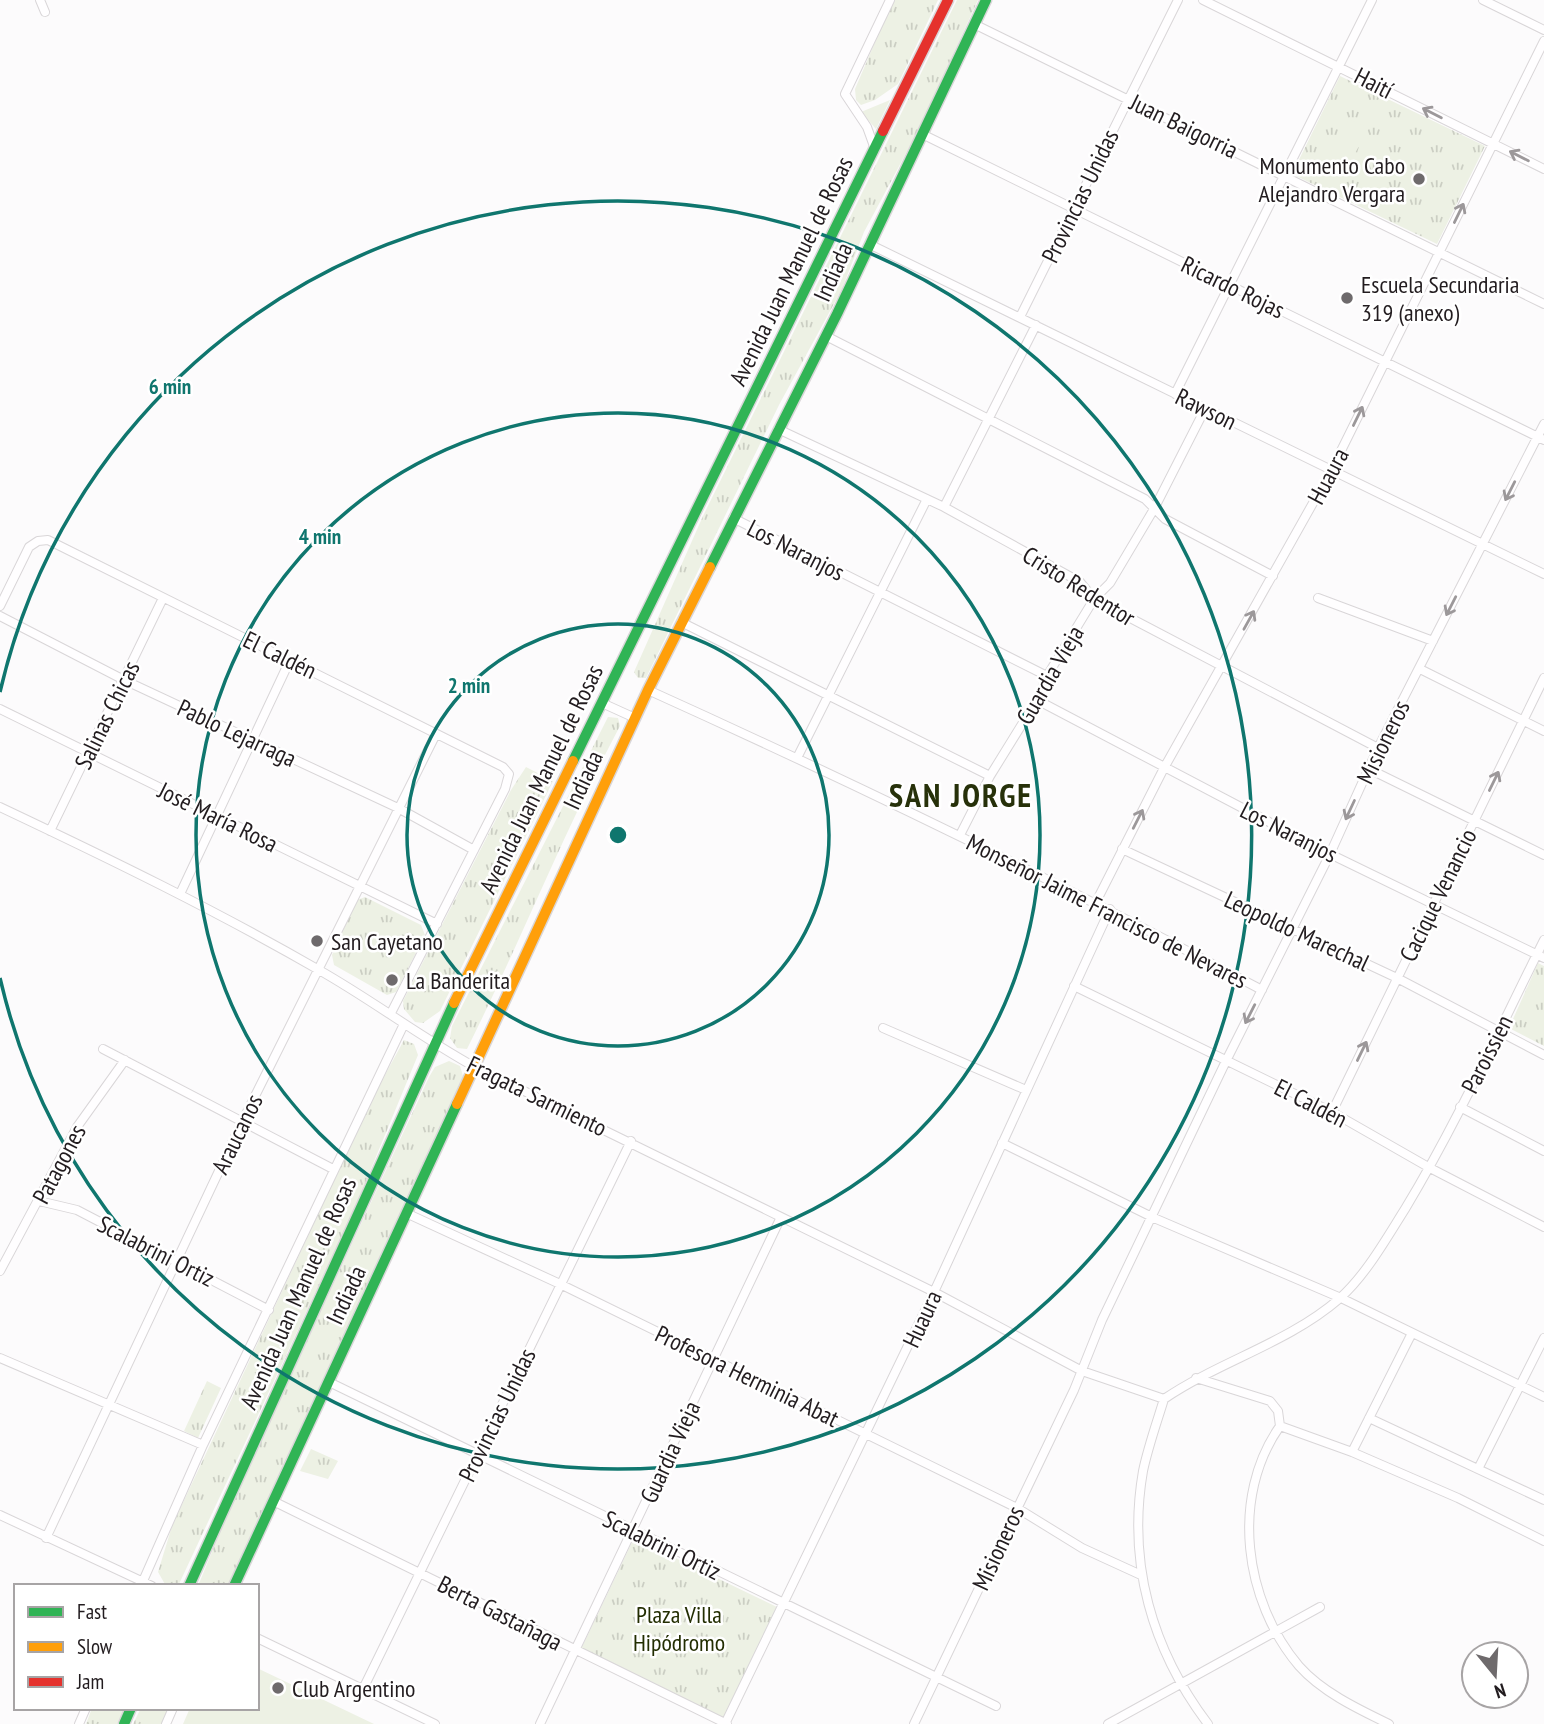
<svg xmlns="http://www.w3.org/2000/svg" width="1544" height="1724" viewBox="0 0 1544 1724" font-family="'PT Sans Narrow',sans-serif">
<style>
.grass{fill:url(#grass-tufts)}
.pitch{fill:#edf1e4}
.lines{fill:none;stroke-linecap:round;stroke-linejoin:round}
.street-casing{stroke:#d9d6d8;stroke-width:10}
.fast-casing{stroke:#d9d6d8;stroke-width:13}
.slow-casing{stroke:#d9d6d8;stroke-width:13}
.jam-casing{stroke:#d9d6d8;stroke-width:13}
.street{stroke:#fffeff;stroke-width:8}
.fast{stroke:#30b455;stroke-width:10}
.slow{stroke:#ff9f0a;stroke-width:10}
.jam{stroke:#e5322d;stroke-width:10}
.oneway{stroke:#9c989a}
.ring{fill:none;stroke:#0f766e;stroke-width:3.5}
.poi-dot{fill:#6e6a6c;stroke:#fff;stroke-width:2.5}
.labels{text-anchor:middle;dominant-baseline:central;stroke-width:5;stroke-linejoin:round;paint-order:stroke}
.street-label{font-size:24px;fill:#221c1f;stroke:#fff}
.poi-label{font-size:24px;fill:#221c1f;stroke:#fff;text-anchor:start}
.park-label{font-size:24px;fill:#232e02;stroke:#fff}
.district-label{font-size:32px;font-weight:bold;letter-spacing:2px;fill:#27310a;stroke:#fff}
.centre{fill:#0f766e;stroke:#fff;stroke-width:3.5}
.ring-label{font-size:21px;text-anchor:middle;font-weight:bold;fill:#0f766e;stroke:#fff;stroke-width:5;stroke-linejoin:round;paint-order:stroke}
</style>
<defs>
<pattern id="grass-tufts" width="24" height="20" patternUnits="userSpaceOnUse" patternTransform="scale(1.75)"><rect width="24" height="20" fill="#edf1e4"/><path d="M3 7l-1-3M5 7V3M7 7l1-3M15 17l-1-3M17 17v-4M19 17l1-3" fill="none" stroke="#cbcec3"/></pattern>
</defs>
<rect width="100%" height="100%" fill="#fcfbfc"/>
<path class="grass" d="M893,0H938L898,84L875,100L861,105L856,100L855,89Z
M957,0H978L920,127L864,232L842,289L779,405L646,678H638L634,672L703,516Z
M1340,76L1485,146L1437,244L1292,174Z
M890,100L876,129L861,112Z
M608,717L618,718L620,726C564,831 520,943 467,1049L457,1048L450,1038L452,1026Z
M526,767L553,781L440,1011L423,1023L415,1022L404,1009L403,1001L511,790Z
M365,897L421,925L425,935L396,992L387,995L334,965L332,955L357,900Z
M1538,963L1544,966V1046L1509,1028Z
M404,1040L414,1044L418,1055L354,1210L179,1584L166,1586L158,1572L172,1526L373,1097Z
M449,1061L460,1066L463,1076L309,1417L228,1586H198L231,1505L429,1077L435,1067Z
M207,1381L221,1388L198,1438L184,1431Z
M311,1449L338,1461L328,1479L300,1471Z
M634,1538L777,1607L723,1718L581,1649Z
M92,1708H125L117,1724H86Z
M141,1708H171L163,1724H133Z"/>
<path class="pitch" d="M1349,119L1369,128L1349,164L1330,154Z
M257,1668L374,1724H183L190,1708H257Z"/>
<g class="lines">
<g class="street-casing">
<path id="street" d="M40,0L45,12
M1203,0L1544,169
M1483,0L1544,30
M974,24L1544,304
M922,134L1544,440
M875,149L867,127L845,94L890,0
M869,244L1544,574
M1020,317L1178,0
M826,336L1145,499L1165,519L1273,576
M1175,394L1372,0
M778,429L944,507L1080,582L1094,599L1378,748
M944,507L1036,325
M733,518L1047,676
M1318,598L1433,641
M0,606L29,547L38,541L48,540L503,767L509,774L505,789L391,1013
M0,616L124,680L398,808L474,850
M681,622L990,776
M1420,669L1544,731
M648,690C856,784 1060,883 1262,990
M1037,700L1330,854L1544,958
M602,703L635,718
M0,709L437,924
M797,758L927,499
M1369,769L1544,855
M0,807C108,858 215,910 319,970C372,1000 419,1036 473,1066L934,1292L1082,1371L1164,1399
M50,831L163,598
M960,835L990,776L1037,700L1047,676L1094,599L1110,583L1154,509L1205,409
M1122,849L1397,978L1544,1055
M180,894L290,660
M1096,902L1164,768L1331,471L1544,41
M1074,986L1332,1112L1430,1168L1544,1227
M883,1028L1026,1090
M103,1049L333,1169
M1460,1107L1544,1151
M1332,1112L1544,678
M1002,1143L1154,1218L1341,1298L1544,1397
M39,1201L77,1210L269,1310
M406,1213L560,1284L1017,1508L1082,1548L1141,1575
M0,1271L77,1127L125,1060
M0,1358L203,1445
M1196,1378L1270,1401L1278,1411L1280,1426L1352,1452L1458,1498L1544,1541
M329,1382L996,1706
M1369,1418L1544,1500
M1280,1426C1230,1497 1244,1601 1299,1666C1322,1692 1358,1709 1389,1724
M1352,1452L1412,1333
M1478,1469L1544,1338
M273,1501L727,1724
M0,1515L152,1586
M46,1538L243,1120L436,734
M143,1581L203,1445L404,1024
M257,1638L435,1724
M363,1689L631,1141
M79,1724L86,1708
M166,1724L173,1708
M540,1724L781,1217
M725,1724L934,1292L1110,909
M914,1724L1074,1390L1102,1320L1226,1061L1330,854L1378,748L1544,424
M1108,1724L1320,1607
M1208,1724C1152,1650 1127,1563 1143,1471C1148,1447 1157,1422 1164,1399C1220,1361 1288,1343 1339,1299C1366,1275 1386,1239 1405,1209C1457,1123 1499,1030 1544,940"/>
</g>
<g class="fast-casing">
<path id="fast" d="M710,567L837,314L986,0
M573,761L883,131
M189,1586L454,1003
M234,1586L457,1104
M124,1724L131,1708"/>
</g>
<g class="slow-casing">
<path id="slow" d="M454,1003L573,761
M457,1104L648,690L710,567"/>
</g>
<g class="jam-casing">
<path id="jam" d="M883,131L948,0"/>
</g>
<use href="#street" class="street"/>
<use href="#fast" class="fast"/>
<use href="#slow" class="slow"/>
<use href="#jam" class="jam"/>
</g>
<defs><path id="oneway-shaft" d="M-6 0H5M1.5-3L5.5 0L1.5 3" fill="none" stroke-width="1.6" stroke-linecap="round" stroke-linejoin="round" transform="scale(1.75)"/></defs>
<g class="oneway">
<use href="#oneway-shaft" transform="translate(1432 113) rotate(-153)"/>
<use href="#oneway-shaft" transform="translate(1519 156) rotate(-153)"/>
<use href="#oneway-shaft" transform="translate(1459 213) rotate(-64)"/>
<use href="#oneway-shaft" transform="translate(1358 416) rotate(-64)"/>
<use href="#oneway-shaft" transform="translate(1510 491) rotate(117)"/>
<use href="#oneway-shaft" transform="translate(1451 606) rotate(117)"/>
<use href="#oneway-shaft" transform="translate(1249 620) rotate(-61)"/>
<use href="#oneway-shaft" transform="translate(1494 781) rotate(-64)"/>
<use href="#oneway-shaft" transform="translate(1350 810) rotate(115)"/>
<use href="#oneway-shaft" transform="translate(1138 819) rotate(-63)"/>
<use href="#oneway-shaft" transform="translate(1250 1014) rotate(117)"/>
<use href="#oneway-shaft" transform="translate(1362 1051) rotate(-64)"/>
</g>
<g class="ring">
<circle cx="618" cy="835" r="211"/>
<circle cx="618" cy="835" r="422"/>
<path d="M0 692A634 634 0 1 1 0 978"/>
</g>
<g class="poi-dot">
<circle cx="1419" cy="179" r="7"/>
<circle cx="1347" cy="298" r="7"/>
<circle cx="317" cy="941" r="7"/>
<circle cx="392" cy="980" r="7"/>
<circle cx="278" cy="1688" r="7"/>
</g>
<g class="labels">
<g class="street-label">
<text transform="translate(1374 83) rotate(27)">Haití</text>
<text transform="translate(1184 126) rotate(26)">Juan Baigorria</text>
<text transform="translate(1080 196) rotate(-64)">Provincias Unidas</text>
<text transform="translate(791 271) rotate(-64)">Avenida Juan Manuel de Rosas</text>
<text transform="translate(833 272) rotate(-66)">Indiada</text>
<text transform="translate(1233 287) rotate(26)">Ricardo Rojas</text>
<text transform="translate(1206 409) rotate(26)">Rawson</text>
<text transform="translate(1328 476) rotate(-62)">Huaura</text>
<text transform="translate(796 550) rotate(27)">Los Naranjos</text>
<text transform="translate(1079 586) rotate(32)">Cristo Redentor</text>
<text transform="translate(280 655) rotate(26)">El Caldén</text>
<text transform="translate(1050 675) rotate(-60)">Guardia Vieja</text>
<text transform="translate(107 715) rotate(-64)">Salinas Chicas</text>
<text transform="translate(237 733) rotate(25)">Pablo Lejarraga</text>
<text transform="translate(1383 742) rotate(-64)">Misioneros</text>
<text transform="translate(541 779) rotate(-64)">Avenida Juan Manuel de Rosas</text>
<text transform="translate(583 780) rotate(-65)">Indiada</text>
<text transform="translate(218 817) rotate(26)">José María Rosa</text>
<text transform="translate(1289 832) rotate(27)">Los Naranjos</text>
<text transform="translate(1438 895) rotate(-64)">Cacique Venancio</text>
<text transform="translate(1107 911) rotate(27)">Monseñor Jaime Francisco de Nevares</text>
<text transform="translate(1297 931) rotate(25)">Leopoldo Marechal</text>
<text transform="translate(1487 1054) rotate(-63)">Paroissien</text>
<text transform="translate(537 1096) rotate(26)">Fragata Sarmiento</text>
<text transform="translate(1311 1103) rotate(27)">El Caldén</text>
<text transform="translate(237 1134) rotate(-64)">Araucanos</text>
<text transform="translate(59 1164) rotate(-62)">Patagones</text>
<text transform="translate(156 1251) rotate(27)">Scalabrini Ortiz</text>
<text transform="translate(298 1293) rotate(-66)">Avenida Juan Manuel de Rosas</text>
<text transform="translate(346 1295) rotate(-65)">Indiada</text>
<text transform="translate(922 1319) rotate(-65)">Huaura</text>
<text transform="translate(747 1376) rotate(26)">Profesora Herminia Abat</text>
<text transform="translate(497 1415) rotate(-64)">Provincias Unidas</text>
<text transform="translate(670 1452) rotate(-65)">Guardia Vieja</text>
<text transform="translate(662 1545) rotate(26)">Scalabrini Ortiz</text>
<text transform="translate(998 1548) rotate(-65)">Misioneros</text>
<text transform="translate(500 1613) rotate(27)">Berta Gastañaga</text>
</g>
<g class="poi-label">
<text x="1405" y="165" text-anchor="end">Monumento Cabo<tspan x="1405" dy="28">Alejandro Vergara</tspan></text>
<text x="1361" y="284">Escuela Secundaria<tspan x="1361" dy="28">319 (anexo)</tspan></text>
<text x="331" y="941">San Cayetano</text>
<text x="406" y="980">La Banderita</text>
<text x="292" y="1688">Club Argentino</text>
</g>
<g class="park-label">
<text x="679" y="1614">Plaza Villa<tspan x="679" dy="28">Hipódromo</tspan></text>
</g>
<g class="district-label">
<text x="961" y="795">SAN JORGE</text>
</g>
</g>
<circle cx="618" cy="835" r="10" class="centre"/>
<g class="ring-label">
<text x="170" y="394">6 min</text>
<text x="320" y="544">4 min</text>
<text x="469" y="693">2 min</text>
</g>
<rect x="14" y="1584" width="245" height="126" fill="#ffffff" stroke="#a7a4a5" stroke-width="2"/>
<rect x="28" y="1607" width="35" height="10" fill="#30b455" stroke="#a7a4a5" stroke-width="2"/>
<text x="77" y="1619" font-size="21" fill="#221c1f">Fast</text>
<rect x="28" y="1642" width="35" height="10" fill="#ff9f0a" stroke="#a7a4a5" stroke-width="2"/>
<text x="77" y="1654" font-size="21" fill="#221c1f">Slow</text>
<rect x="28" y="1677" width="35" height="10" fill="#e5322d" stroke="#a7a4a5" stroke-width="2"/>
<text x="77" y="1689" font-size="21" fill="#221c1f">Jam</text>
<g transform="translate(1495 1675) rotate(162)"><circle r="33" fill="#ffffff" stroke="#a7a4a5" stroke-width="2"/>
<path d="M0-5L12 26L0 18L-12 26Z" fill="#6e6a6c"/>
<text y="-10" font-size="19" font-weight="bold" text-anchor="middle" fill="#221c1f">N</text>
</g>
</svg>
